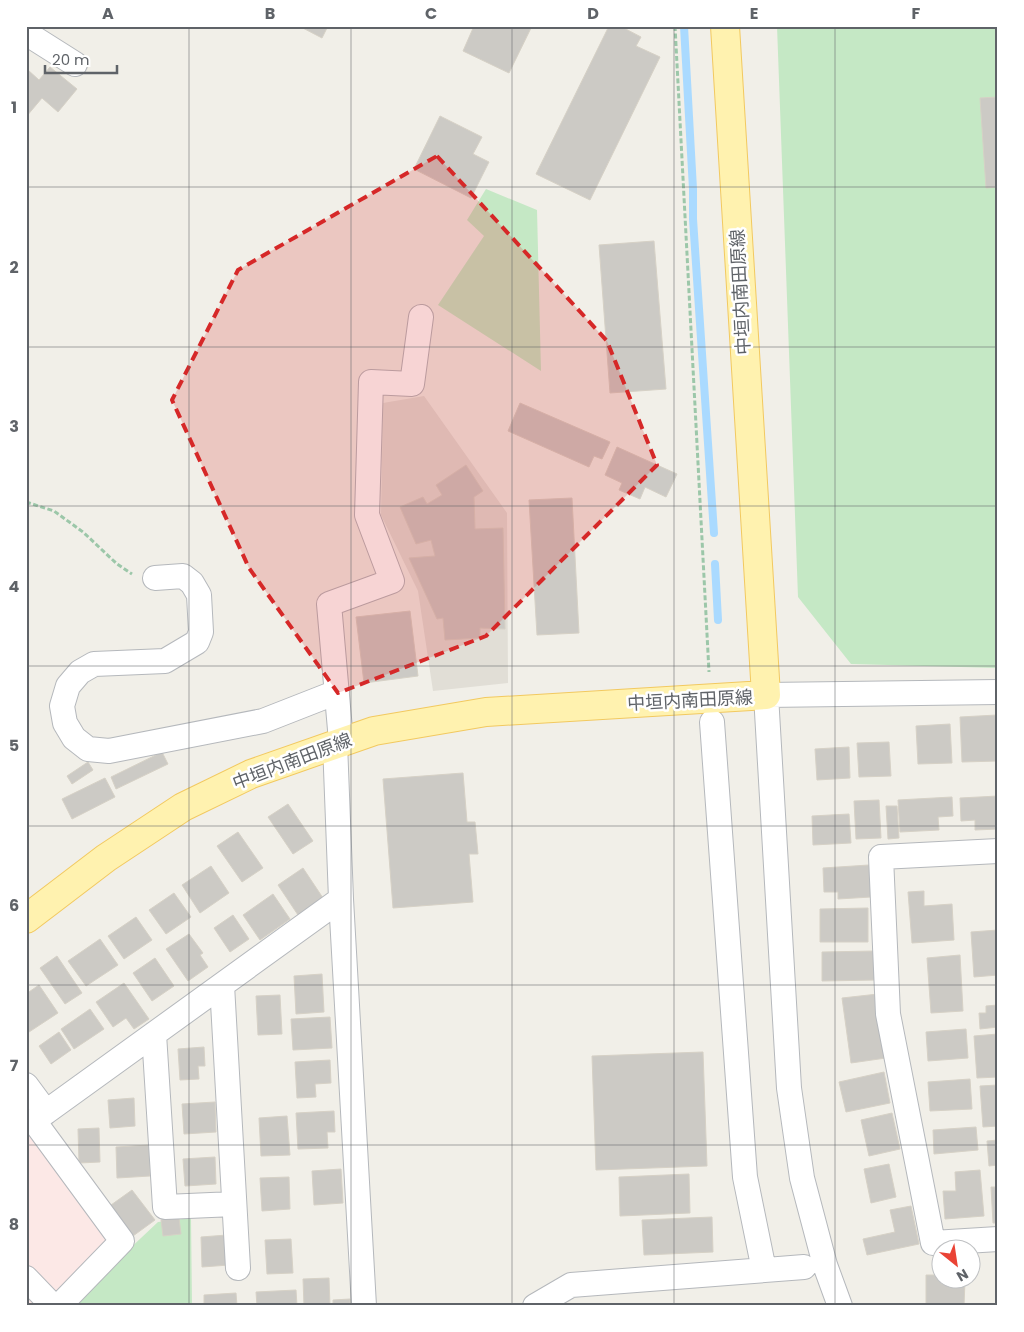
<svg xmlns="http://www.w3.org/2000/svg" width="1024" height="1332" viewBox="0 0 1024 1332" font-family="Poppins,'Noto Sans JP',sans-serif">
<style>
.education{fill:#e1ded6}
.medical{fill:#fce8e6}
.green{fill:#c5e8c5}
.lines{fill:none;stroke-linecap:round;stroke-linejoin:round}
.stream{stroke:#aadaff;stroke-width:8}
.building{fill:#cccac5;stroke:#d6d1c6}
.minor-casing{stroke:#b5b8bc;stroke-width:26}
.major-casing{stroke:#f2c960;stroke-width:30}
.path{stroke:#9cc7a9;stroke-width:3;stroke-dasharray:5 2.5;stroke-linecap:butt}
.minor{stroke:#fff;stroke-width:24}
.major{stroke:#fff2af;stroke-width:28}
.marked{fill:#d62828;fill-opacity:0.2;stroke:#d62828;stroke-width:4;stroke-dasharray:10 6;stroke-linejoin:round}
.grid{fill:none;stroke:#5f6368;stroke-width:1;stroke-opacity:0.55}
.labels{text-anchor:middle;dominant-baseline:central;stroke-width:5;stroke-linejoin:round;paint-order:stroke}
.street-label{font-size:18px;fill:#5f6368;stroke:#fff}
.neatline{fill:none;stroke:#5f6368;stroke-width:2}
.grid-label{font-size:16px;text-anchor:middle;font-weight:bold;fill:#5f6368}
</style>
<rect width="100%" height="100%" fill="#f1efe8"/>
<path class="education" d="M424,396L507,513L508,683L433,691L418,591L381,515L383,403Z"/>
<path class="medical" d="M26,1131L107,1240L49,1306H26Z"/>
<path class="green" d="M777,26H998V668L851,664L798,597Z
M486,189L537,210L541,371L438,305L484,236L467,220Z
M191,1218L192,1306H79L74,1301L158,1222Z"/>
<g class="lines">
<path class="stream" d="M684,26L693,189V219L714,533
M715,564L718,620"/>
</g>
<path class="building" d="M299,26H328L322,38Z
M474,26H532L509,73L463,51Z
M609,26H620L641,37L636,46L660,57L590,200L536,174Z
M50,67L77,89L58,112L42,98L26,117V72L28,70L39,80Z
M998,97V187L986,188L980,98Z
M440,116L482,137L473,154L489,162L471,198L414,169Z
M654,241L666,389L610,393L599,245Z
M520,403L610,442L602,459L594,456L589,467L508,431Z
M617,447L677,474L666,497L645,487L640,499L619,490L622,483L605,475Z
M466,465L483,491L474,497L475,529L503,528L505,629L480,628V638L445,640L443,618L437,619L409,558L435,556L431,540L416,544L400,507L423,497L427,504L442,495L436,485Z
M572,498L579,633L537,635L529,500Z
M410,611L418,676L364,683L356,617Z
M997,715L998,761L962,762L960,717Z
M950,724L952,763L918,764L916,726Z
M889,742L891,776L859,777L857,743Z
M849,747L850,778L817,780L815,749Z
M162,752L168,764L116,789L111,777Z
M88,762L93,770L72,784L67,776Z
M463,773L467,822H475L478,854H469L473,902L393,908L383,779Z
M105,778L115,797L72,819L62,799Z
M998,796V829L975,830V820L961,821L960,798Z
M952,797L953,816L938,817L939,830L900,832L898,800Z
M879,800L881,838L856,839L854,801Z
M288,804L313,841L293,854L268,817Z
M886,806H897L899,838L888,839Z
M849,814L851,843L813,845L812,816Z
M238,832L263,868L242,882L217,846Z
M869,865L871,897L838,899V892H824L823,868Z
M211,866L229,893L200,913L182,885Z
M303,868L323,898L298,915L278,885Z
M924,891V906L952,904L954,940L912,943L908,892Z
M174,893L191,917L166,934L149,910Z
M273,894L290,919L260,940L243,915Z
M868,908V942H820V909Z
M233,915L249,939L230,952L214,928Z
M136,917L152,940L124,959L108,936Z
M998,930V975L974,977L971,932Z
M189,934L203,953L200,955L208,967L188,981L166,949Z
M100,939L118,965L86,986L68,961Z
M875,951L876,980L822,981V952Z
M960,955L963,1011L931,1013L927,958Z
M57,956L82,993L65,1004L40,968Z
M155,958L174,986L152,1001L133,973Z
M322,974L324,1012L296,1014L294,976Z
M124,983L149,1019L134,1029L126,1018L113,1027L96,1002Z
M39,985L58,1013L26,1034V994Z
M878,994L886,1058L851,1063L842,998Z
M280,995L282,1034L258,1035L256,996Z
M998,1005V1027L980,1029L979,1013H986V1006Z
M90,1009L104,1029L74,1049L61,1029Z
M330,1017L332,1048L293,1050L291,1019Z
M966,1029L968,1058L928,1061L926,1032Z
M59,1032L71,1050L51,1064L39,1046Z
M998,1034V1077L977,1078L974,1036Z
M204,1047L205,1066H198L199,1079L180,1080L178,1049Z
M703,1052L707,1166L596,1170L592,1056Z
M330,1060L331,1083L315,1084L316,1097L297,1098L295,1062Z
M884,1072L890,1103L846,1112L839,1082Z
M970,1079L972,1109L930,1111L928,1082Z
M998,1085V1126L983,1127L980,1086Z
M134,1098L135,1126L110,1128L108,1100Z
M215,1102L216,1132L184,1134L182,1104Z
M334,1111L335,1132H327L328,1148L298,1149L296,1113Z
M892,1113L900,1149L869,1156L861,1120Z
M287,1116L290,1155L261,1156L259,1118Z
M976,1127L978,1150L934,1154L933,1130Z
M99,1128L100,1162L79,1163L78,1129Z
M998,1140V1165L989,1166L987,1141Z
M149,1145L150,1176L117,1178L116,1147Z
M215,1157L216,1184L185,1186L183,1159Z
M889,1164L896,1197L871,1203L864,1169Z
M341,1169L343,1203L314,1205L312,1171Z
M980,1170L984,1216L945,1219L943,1191H956L955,1172Z
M689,1174L690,1213L620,1216L619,1177Z
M289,1177L290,1209L262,1211L260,1178Z
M991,1187H998V1223H993Z
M132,1190L155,1220L133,1236L111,1205Z
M911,1206L919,1244L867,1255L863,1239L895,1232L890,1210Z
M712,1217L713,1252L644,1255L642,1220Z
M179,1218L181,1234L163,1236L161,1220Z
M227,1235L229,1265L202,1267L201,1237Z
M291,1239L293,1273L267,1274L265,1240Z
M926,1275H942V1280H965L964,1306H926Z
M329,1278L330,1306H304L303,1279Z
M296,1290L297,1306H257L256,1292Z
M236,1293L237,1306H204V1295Z
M350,1299V1306H333V1300Z"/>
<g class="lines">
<g class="minor-casing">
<path id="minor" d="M26,33L75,64
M155,578L183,576L192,583L199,595L201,632L197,642L165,661L94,664L80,672L68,686L62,706L65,723L74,738L88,749L109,751L263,721L337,692
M712,722L745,1177L764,1270
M341,741L329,604L392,581L367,515L371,382L412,384L421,317
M335,743L341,899L364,1306
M998,851L881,857L888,1014L933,1243L998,1239
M222,985L238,1268
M154,1034L165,1207L234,1204
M26,1085L46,1112L341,899
M46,1112L34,1121L122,1241L59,1306
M26,1278L53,1306
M535,1306L571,1285L804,1267
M840,1306L825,1265L802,1178L789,1088L766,695L998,692"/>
</g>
<g class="major-casing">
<path id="major" d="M26,919L106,858L183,807L251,774L374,731L486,712L766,695L725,26"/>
</g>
<path class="path" d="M675,26L709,672
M26,502L54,511L83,532L117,564L132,574"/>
<use href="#minor" class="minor"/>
<use href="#major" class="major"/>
</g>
<path class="marked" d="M437,156L607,341L657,465L486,636L338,693L249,568L172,400L238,270Z"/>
<path class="grid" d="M189,26V1306M351,26V1306M512,26V1306M674,26V1306M835,26V1306M26,187H998M26,347H998M26,506H998M26,666H998M26,826H998M26,985H998M26,1145H998"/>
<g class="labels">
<g class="street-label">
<text transform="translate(740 292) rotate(-93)">中垣内南田原線</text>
<text transform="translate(690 700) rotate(-3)">中垣内南田原線</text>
<text transform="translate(292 761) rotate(-21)">中垣内南田原線</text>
</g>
</g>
<rect width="1024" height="1332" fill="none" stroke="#ffffff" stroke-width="55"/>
<g transform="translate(956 1264) rotate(150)"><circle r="24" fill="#ffffff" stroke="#bfc1c3"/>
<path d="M0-4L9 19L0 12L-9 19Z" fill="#ea4335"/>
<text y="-8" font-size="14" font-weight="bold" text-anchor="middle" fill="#5f6368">N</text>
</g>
<path d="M45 65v8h72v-8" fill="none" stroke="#5f6368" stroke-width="2.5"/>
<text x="52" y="65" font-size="15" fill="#5f6368" stroke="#ffffff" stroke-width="4" paint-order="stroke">20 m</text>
<rect x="28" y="28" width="968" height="1276" class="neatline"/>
<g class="grid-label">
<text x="108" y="19">A</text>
<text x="270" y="19">B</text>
<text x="431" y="19">C</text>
<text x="593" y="19">D</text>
<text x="754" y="19">E</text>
<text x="916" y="19">F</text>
<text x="14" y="113">1</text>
<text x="14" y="273">2</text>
<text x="14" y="432">3</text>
<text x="14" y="592">4</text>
<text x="14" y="751">5</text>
<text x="14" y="911">6</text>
<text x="14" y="1071">7</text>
<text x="14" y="1230">8</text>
</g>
</svg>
